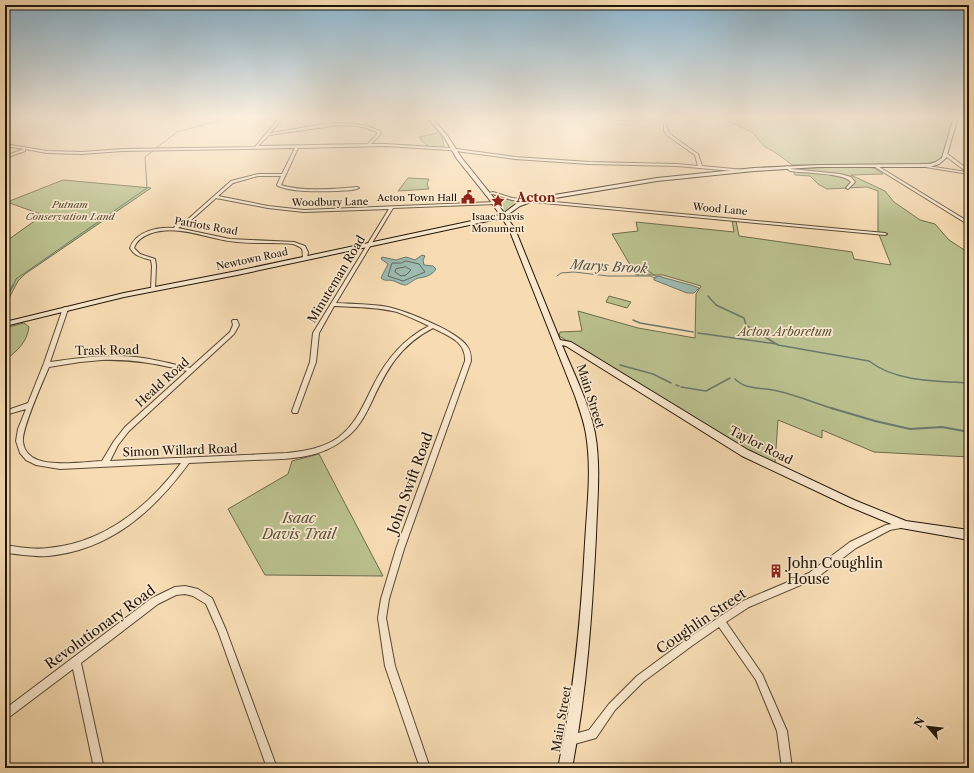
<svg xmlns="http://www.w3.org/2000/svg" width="974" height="773" viewBox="0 0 974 773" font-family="'Libre Caslon Text',serif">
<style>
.green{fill:#bac18e;stroke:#6e6c4c}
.water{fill:#9dbbb1;stroke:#6b796e}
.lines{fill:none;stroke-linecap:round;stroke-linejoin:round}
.shore{stroke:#5f685d;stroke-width:1}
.stream-far2{stroke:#6b796e;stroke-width:1}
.stream-far1{stroke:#6b796e;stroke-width:1.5}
.stream{stroke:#6b796e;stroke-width:2}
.street-casing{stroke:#564834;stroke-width:2}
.secondary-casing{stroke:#211609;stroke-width:2}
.street{fill:#fae8ce;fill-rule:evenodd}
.secondary{fill:#fae8ce;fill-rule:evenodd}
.labels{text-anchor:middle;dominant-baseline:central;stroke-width:3.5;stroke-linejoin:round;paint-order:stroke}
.far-poi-label{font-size:10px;fill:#211609;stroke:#fae8ce;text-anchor:end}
.far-street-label{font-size:10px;fill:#211609;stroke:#fae8ce}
.far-park-label{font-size:10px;font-style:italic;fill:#575238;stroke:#fae8ce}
.street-label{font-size:12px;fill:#211609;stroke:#fae8ce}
.park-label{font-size:12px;font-style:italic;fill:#575238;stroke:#fae8ce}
.far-district-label{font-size:13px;font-weight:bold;fill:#7a1f14;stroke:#fae8ce}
.water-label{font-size:13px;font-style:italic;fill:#4c5044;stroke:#fae8ce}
.near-street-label{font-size:14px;fill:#211609;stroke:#fae8ce}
.near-park-label{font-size:14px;font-style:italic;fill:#575238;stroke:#fae8ce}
.near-poi-label{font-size:14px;fill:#211609;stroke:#fae8ce;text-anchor:start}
</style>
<rect width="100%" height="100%" fill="#f7dcb3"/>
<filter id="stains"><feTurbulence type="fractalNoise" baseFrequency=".005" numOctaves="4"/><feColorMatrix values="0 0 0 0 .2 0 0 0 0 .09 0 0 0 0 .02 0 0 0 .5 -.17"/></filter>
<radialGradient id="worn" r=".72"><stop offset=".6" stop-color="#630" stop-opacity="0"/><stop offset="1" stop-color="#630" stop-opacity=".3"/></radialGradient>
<path class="green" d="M724,117H953C950,126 945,155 939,160C929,168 814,165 792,165L779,155L764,146L752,132L725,120Z
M437,133L442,136L444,146C431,149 427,148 419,137Z
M866,166L876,169L883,174L851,175L885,191L894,202L920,220L935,224L949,240L969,253V457L874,452L822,430V438L778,420L775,463L750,452L559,336L560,332L582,331L578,311L638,328L695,338L696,294L701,286L663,275H636L612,234L638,231L636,222L734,232L732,220L736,221L739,236L852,252L854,259L891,265L878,232V191L867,187L827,189L818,184L810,176L795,175L792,169Z
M408,178L429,179L427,184L429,189L398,191Z
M63,180L151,188L25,274L18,281L5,306V242L43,215L7,202Z
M492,194L504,199L521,201L507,211L504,215L490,195Z
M609,296L631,302L627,308L606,302Z
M24,323L29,327C27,343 16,352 5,360V328Z
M319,454L383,576L265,575L228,509L288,474L292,461Z"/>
<path class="water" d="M422,255L425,256L423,260L424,265L433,266L436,269C433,275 423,278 418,278C404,285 409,288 394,281C389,279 385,282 381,278L388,264L381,259L382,257L396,260L406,257L415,260Z
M658,276L694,286L699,288L694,293H687L654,280V278Z"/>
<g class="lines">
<path class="shore" d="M406,261L419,264L425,272L403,281L388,276L392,263H401Z
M406,267L411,270L406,275L401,276L395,272L396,269Z"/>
<path class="stream-far2" d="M156,148L177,132L233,117
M648,269L647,270L657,277
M557,276L561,273L574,272L608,276H650L655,278
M13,286L16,279L147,188L145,157L154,150"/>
<path class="stream-far1" d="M708,296L716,305L744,318L746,325L778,345L869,361C896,382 936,381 969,383
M5,302L13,285
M633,320L640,323L693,332
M698,333L777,344
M620,365L653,374L671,383
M735,379C746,390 759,387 773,390C794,394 814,403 834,409
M676,385L679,386
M681,387L706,391L730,378"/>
<path class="stream" d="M831,408L875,421L910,429L942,427L969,432"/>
<g class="street-casing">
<path id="street" d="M280,117L281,118V120L270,133C302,129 334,118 366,126C371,127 375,129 380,131L381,134L371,144H386L449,148L515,157L589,162L677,164L698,166L695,155L668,136L664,131V122L660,119L616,120L589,117L616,118L661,117C669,124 665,127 670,134L698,154L702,166L744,170L746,171L744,172L677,166L589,164L515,159L449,150L386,146L298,148L281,185C301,192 336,189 357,187L359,188C353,191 344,190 337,191C318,191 296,193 278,186L277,185L281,176H258L233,183L218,196L268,206L304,210L495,202L497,203L495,204L393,208L336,303C354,304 371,304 388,307C406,311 457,331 467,346C471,351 471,356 471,361L404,549L389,599L386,618L395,666L430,768H420L385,666L378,618L381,599L396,549L465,361C466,341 448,336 433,328C400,345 387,369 372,401C365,416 357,431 343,440C318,460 283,459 253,460C231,461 210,462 189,463C153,512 110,550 48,556C34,557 19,554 5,553V545C19,547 34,550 48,548C104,543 148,507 181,463L60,469L36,465L26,460L20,453L16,441L18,429L26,409L5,415V411L28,403L44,363L63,308L65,307L68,309L50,362C78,358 107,354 136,357C154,359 172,364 190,368L230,332L233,325L232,321L233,320H237L239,325L234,334L129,431L118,445L110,461L287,453C305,451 324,448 339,437C356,424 364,404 373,386C386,360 403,339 429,326C419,321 408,316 397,312C377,307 355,307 334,306L319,333L316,362L298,411L297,413H293L292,411L310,362L313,333L389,209L304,212L268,208L216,198L189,222L178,228L230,239L294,242L305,246L308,252L307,258L305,259H303C302,248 305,249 293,244C275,242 256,244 237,242C208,240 179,223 149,234C142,237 137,240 134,248L140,254L155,259L156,266L155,289L153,290L151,289L152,266L151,260C142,257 135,257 130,248C136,231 158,227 174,228L175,226L187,220L231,181L258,174H282L295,148L122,151L82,154L47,153L25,149V151L5,158V156L24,149L5,146V144L47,151L82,152L122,149L255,147ZM339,125C354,125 363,126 377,132V134L368,144L258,146L269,135ZM102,360C133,359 157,364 187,371L125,427L114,441L102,461C85,462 54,466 38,460C30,457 24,451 23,442C21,430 43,381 49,367L80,362Z
M955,117H969V119L956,118Z
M944,153H946L969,170V174L919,166L921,165L967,172L944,155Z
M876,165L969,222V225L875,167V165Z
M787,166L791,169L840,174L851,177L855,182L848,189L846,188L851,182C845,173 803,173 790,171L785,167Z
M493,192L512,198L885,233L887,234L885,235L512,200L493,194L487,195L485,194Z
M903,522L906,523L907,525L906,527L890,530L856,548L815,579L749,607L726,622L762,674L787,731L792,768H782L777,731L756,680L719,627L693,645L643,682L615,710L596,738L571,745L567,744L566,740L567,736L589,730L609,704L637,676L687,639L743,601L809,573L850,542L886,525Z
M185,586L198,589L212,598L226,630L277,768H267L218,631L206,604L193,596L185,594L176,595L158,604L81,663L104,768H94L73,669L8,718L5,720V709L152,598L175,587Z"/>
</g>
<g class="secondary-casing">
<path id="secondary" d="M427,117H431L447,135L461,157L493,197L504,213L516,204L530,199L657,178L754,168L818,165L930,164L936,162L942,158L954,117H958L946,158L939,164L930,167H818L754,171L657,181L531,202L520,206L506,216L515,229L560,340L571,342L748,450L854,500L906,521L969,530V540L901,528L848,506L742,456L566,346L562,345C574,374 589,403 595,433C601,467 597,502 596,536C592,614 587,691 572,768H558C574,693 581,619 585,543C587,507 592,470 586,434C584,421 579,408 575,396L509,229L502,218L237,275L124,297L5,326V322L124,293L237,271L500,215L489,199L457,159L444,137Z"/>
</g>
<use href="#street" class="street"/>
<use href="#secondary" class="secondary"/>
</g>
<linearGradient id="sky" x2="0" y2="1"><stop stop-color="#8ab7d2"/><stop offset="0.52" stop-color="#fbefdd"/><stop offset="1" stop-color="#fbefdd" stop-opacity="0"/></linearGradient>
<rect width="974" height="225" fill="url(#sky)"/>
<defs>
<g id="civic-bare" transform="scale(1.08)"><path d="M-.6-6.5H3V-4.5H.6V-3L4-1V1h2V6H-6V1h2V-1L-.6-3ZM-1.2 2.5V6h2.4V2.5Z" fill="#8f2418" stroke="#fae8ce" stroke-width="2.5" paint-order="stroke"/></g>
<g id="sight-bare" transform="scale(1.08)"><path d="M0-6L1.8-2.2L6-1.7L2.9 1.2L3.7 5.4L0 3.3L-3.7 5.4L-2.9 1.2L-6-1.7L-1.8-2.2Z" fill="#8f2418" stroke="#fae8ce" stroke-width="2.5" paint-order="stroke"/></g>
<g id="building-bare" transform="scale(1.08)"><path d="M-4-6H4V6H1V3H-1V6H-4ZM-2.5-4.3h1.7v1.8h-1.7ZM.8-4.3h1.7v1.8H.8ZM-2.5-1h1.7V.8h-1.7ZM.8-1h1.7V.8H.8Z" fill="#8f2418" stroke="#fae8ce" stroke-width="2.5" paint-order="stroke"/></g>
</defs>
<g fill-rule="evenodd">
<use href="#civic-bare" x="468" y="197"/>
<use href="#sight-bare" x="498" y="201"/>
<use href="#building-bare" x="776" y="571"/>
</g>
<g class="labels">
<g class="far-poi-label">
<text x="457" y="197">Acton Town Hall</text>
<text x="498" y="216" text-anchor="middle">Isaac Davis<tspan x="498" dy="12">Monument</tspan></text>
</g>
<g class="far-street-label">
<text transform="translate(330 202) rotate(-1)">Woodbury Lane</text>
<text transform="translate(720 209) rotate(5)">Wood Lane</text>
<text transform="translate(206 226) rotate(10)">Patriots Road</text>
<text transform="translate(252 259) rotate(-12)">Newtown Road</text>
</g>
<g class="far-park-label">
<text x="70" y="204">Putnam<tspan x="70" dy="12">Conservation Land</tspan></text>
</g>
<g class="street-label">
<text transform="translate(336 279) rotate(-59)">Minuteman Road</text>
<text transform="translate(107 350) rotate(-1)">Trask Road</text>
<text transform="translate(162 382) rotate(-42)">Heald Road</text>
<text transform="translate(591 396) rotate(72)">Main Street</text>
<text transform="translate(761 445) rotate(27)">Taylor Road</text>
<text transform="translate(180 450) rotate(-2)">Simon Willard Road</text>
<text transform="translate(561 719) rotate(-80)">Main Street</text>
</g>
<g class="park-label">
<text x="785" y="331">Acton Arboretum</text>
</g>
<g class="far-district-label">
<text x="536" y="197">Acton</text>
</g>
<g class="water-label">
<text transform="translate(609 266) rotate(3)">Marys Brook</text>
</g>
<g class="near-street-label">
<text transform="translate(410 483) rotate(-70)">John Swift Road</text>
<text transform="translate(701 621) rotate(-34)">Coughlin Street</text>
<text transform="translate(100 627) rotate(-36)">Revolutionary Road</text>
</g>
<g class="near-park-label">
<text x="299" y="518">Isaac<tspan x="299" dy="16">Davis Trail</tspan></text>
</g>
<g class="near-poi-label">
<text x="787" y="563">John Coughlin<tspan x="787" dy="16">House</tspan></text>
</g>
</g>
<rect width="974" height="773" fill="none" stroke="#f7dcb3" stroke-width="20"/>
<rect x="6" y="6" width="962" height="761" fill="none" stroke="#211609" stroke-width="2"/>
<rect x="10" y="10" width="954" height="753" fill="none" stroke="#211609"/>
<g transform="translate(928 727) rotate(298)" stroke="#fae8ce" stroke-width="3" paint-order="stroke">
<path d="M0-3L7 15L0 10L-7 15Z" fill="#211609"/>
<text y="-6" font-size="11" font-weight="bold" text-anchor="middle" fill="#211609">N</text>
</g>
<rect width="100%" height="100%" filter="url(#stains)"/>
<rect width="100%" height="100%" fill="url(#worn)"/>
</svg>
